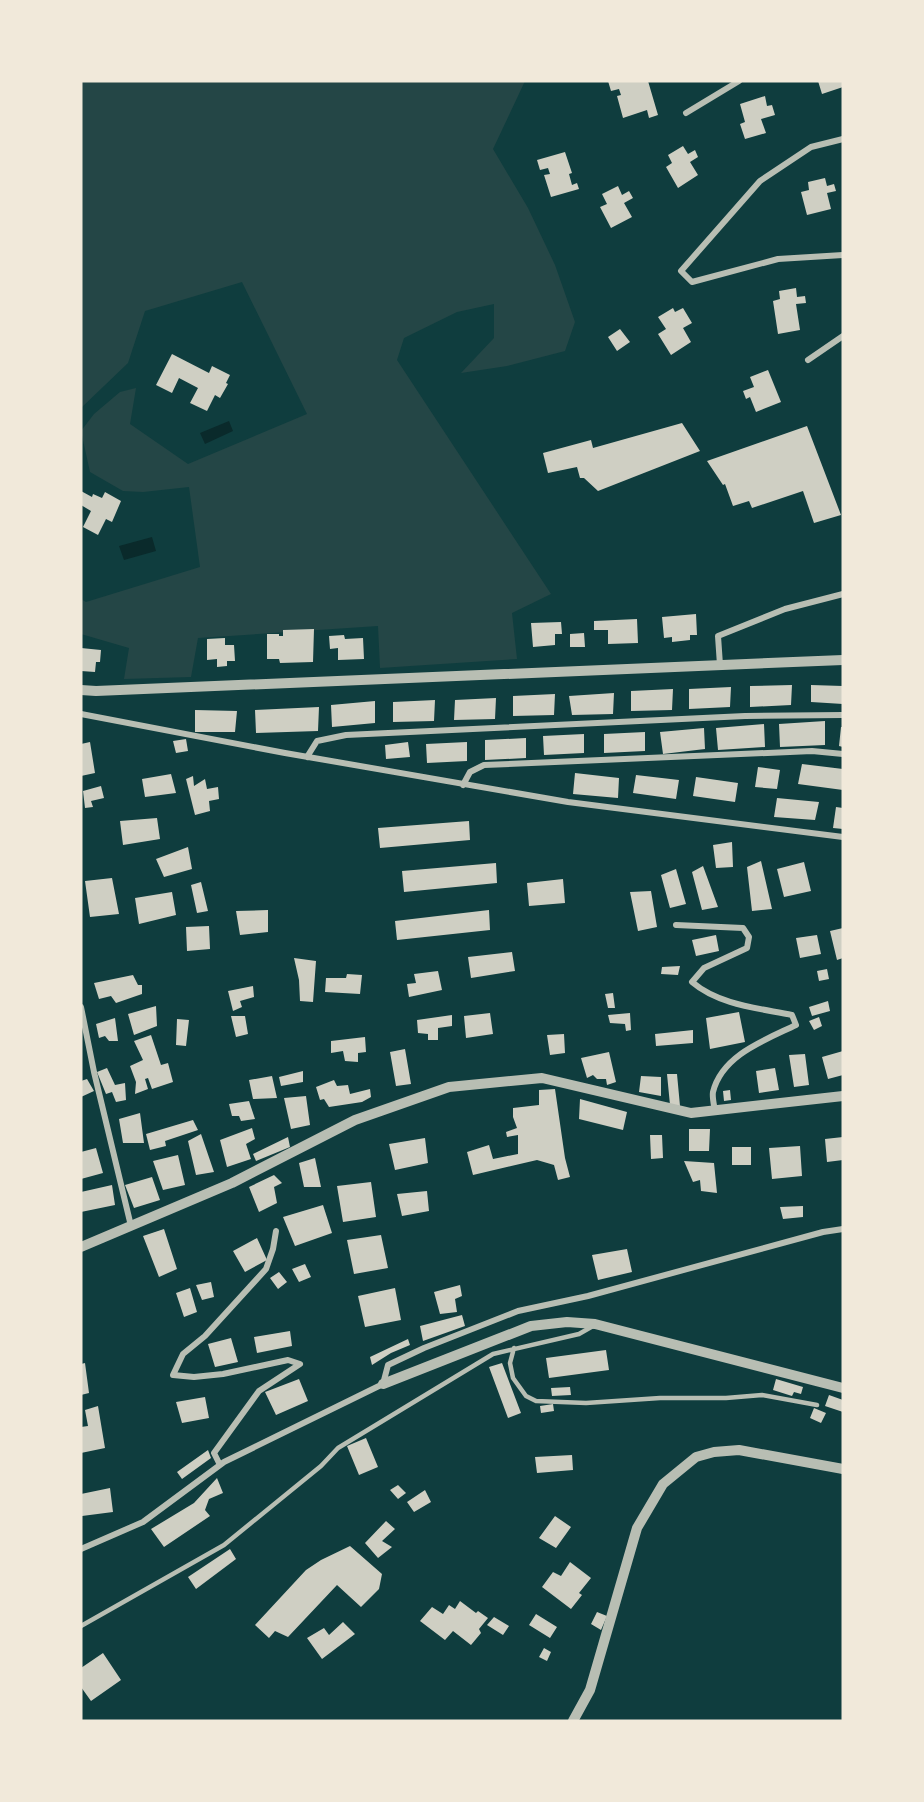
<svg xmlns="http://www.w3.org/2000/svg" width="924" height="1802" viewBox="0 0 924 1802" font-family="'Space Grotesk',sans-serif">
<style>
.green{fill:#244646}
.water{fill:#0a2a2b}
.building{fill:#cfcfc3}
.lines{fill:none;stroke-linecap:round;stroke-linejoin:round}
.service{stroke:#b8beb3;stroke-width:4.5}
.minor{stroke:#b8beb3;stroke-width:6}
.tertiary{stroke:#b8beb3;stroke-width:10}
</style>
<rect width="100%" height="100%" fill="#0f3d3e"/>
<path class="green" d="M81,81H525L493,149L528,208L555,265L575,322L565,351L507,366L461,373L494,338V304L457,312L404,338L397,360L551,594L512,613L517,659L380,668L378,626L198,638L191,677L124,679L129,648L81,634V599L86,602L200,567L189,487L143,492L123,491L90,472L81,431L94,414L120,392L136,388L130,424L188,464L307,414L242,282L145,311L128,363L81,408Z"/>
<path class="water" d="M229,421L233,431L205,444L200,433Z
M152,537L156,551L124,560L119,546Z"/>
<path class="building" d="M608,81H648L658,115L649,118L647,110L623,118L617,96L621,95L619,89L611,91Z
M818,81H843V87L822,94Z
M765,96L767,106L772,105L775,115L761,119L766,133L745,139L740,124L745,122L740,104Z
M683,146L688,154L695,150L698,157L690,162L698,175L678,188L666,167L672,163L668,155Z
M565,152L572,173L569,174L572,185L577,183L579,189L551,197L544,175L550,174L548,168L540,170L537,160Z
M825,178L827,186L834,184L836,191L827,193L831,209L807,215L801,192L809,190L808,182Z
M618,186L622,195L629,191L633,198L624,203L632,217L611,228L600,207L607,204L602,194Z
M796,288L797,297L805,296L806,303L796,304L800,330L778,334L773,301L780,299L779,291Z
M673,308L675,312L683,308L692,323L683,328L691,342L671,355L658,334L666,329L658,317Z
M620,329L630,342L617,351L608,337Z
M172,354L209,373L212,366L230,375L226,383L228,384L220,398L215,395L207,411L190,403L198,388L179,378L172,393L156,385Z
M768,370L781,402L756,412L750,397L746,399L743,391L754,387L750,377Z
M682,423L700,451L598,491L584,478H580L577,467L548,473L543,453L591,440L593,448Z
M807,426L841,515L814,523L803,491L752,508L749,501L733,506L725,484L723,485L707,461Z
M81,491L92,497L93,494L102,498L105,492L121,501L112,522L106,519L98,535L83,527L91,511L81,505Z
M696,614L697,635H690V640L672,642V637L664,638L662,617Z
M637,619L638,643L608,644V630H594V621Z
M561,622L562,634H555V645L533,647L531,623Z
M314,629L313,662L280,663L279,659H267V634H279V636H283V630Z
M584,633L585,647H570V634Z
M344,635L345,639L363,638L364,659L338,660V648L330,649L329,636Z
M225,638V645H234L235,661H227V666L217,667V659L207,660V639Z
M81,648L101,650L100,662H96L95,672L81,671Z
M792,685L791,705L750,707V686Z
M811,685L843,686V704L811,702Z
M731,687L730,707L689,709V689Z
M673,689L672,710L631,711V691Z
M614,693L613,714L572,715L569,696Z
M555,694L554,715L513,716V696Z
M496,698L495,719L454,720L455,700Z
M435,700L434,721L393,722V702Z
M375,701V723L332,727L331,705Z
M319,707L318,731L256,733L255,710Z
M195,710L237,711L235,732H195Z
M825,721V745L780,747L779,724Z
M764,724L765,747L718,750L716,728Z
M841,727H843V747L839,746Z
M704,728L705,749L663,754L660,732Z
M645,732V751L604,753V734Z
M584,734V753L544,755L543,736Z
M526,738V758L485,760V740Z
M186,739L188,751L176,753L173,741Z
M90,742L95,773L81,776V744Z
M408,742L410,757L386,759L385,745Z
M467,742V761L427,763L426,744Z
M802,764L843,769V790L798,784Z
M758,767L780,770L777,789L755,787Z
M575,773L619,778L618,798L573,794Z
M171,774L176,793L145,797L142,779Z
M636,775L679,780L676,799L633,793Z
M193,776L194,786L205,779L207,789L218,787L219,799L209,801L210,811L195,815L186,779Z
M696,777L738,783L735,802L693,796Z
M101,786L104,798L91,801L93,807L85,808L83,791Z
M777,798L819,802L815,820L774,817Z
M836,807L843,808V829L833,828Z
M157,818L160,839L123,845L120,821Z
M469,821L470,840L380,848L378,828Z
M732,842L733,867L716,868L713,845Z
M188,847L192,869L164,877L156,859Z
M761,861L772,909L752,911L747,867Z
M804,862L811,891L784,897L777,869Z
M496,863L497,883L404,892L402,871Z
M703,866L718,907L702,910L692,872Z
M676,869L686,904L670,908L661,875Z
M112,878L119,914L90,917L85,881Z
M563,879L565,903L529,906L527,883Z
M201,882L208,911L197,913L191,885Z
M651,891L657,927L638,931L630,892Z
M172,892L176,915L139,924L135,898Z
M268,910V932L240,935L236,911Z
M489,910L490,930L397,940L395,921Z
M209,926L210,949L187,951L186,927Z
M843,928V958L837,960L830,931Z
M716,935L719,951L696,956L692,940Z
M817,935L821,954L800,958L796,938Z
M512,952L515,971L471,978L468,957Z
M294,958L316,961L313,1002L300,1001L299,980Z
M680,966L678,975L661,974L662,967Z
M827,969L829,979L819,981L817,971Z
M438,971L442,990L409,997L407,984L416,983L414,974Z
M347,974L362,975L360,994L325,992L326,978H346Z
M133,975L138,985H142V994L116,1003L111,996L99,999L94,983Z
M253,986L254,997L240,1001L242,1007L233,1011L228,991Z
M613,993L615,1008H608L605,994Z
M828,1001L830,1011L812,1016L809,1007Z
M156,1006L157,1026L134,1035L128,1014Z
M739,1012L745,1042L710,1049L706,1018Z
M490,1013L493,1034L466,1038L464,1016Z
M630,1013L631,1030L626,1031L625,1024L610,1023L608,1015Z
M452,1015V1026L438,1028V1040H428V1034L418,1033L417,1020Z
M231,1016H245L248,1034L236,1037Z
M819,1017L822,1026L814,1030L809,1021Z
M115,1018L118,1041H109L105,1036L99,1038L96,1024Z
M177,1019L189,1020L186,1046L176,1045Z
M693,1030V1043L656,1046L655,1034Z
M564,1034L565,1053L550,1055L547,1035Z
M151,1035L161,1065L168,1063L173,1082L152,1089L148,1078L145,1079L148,1089L135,1094L136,1082L130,1066L143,1060L134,1041Z
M365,1037L366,1052L358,1053V1062L345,1061L343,1051L331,1053V1041Z
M405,1049L411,1084L396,1086L390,1052Z
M843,1051V1075L828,1079L822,1057Z
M609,1052L616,1082L607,1085L606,1079H597L593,1075L587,1078L581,1058Z
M805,1054L809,1085L794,1087L789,1055Z
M107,1068L115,1085L125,1083L126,1100L116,1102L112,1092L106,1094L97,1072Z
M775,1068L779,1090L759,1093L756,1071Z
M303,1071V1082L281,1086L279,1077Z
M667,1074H677L680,1106L670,1105Z
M272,1076L277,1098L253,1099L249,1080Z
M641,1076L661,1077V1096L639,1092Z
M87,1079L94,1091L81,1097V1081Z
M334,1080L337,1086L348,1085L350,1094L370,1089L371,1097L362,1102L329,1107L324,1099L320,1100L316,1087Z
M555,1089L565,1158L570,1177L558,1180L554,1165L537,1160L473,1175L467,1152L489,1145L493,1159L518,1154V1135L507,1137L506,1132L517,1128L513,1117V1108L539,1105V1090Z
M730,1090L731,1100L724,1101L723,1091Z
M306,1096L310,1125L291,1129L284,1098Z
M580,1099L627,1112L623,1130L579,1119Z
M249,1101L255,1119L241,1121L239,1116H232L229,1104Z
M140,1113L144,1143H123L119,1119Z
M193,1120L198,1130L165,1141L166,1146L150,1150L146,1134Z
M252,1128L255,1139L246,1144L251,1159L227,1167L220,1140Z
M689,1129H710L709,1151H689Z
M201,1134L214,1172L196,1175L188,1141Z
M650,1135H662L663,1158L651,1159Z
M288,1137L290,1147L256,1161L253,1154Z
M843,1137V1160L827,1162L825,1139Z
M425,1138L428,1163L395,1170L389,1144Z
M800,1146L802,1176L772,1179L769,1148Z
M732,1147H751V1165H732Z
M96,1148L103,1173L81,1179V1152Z
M178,1155L185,1185L163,1190L153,1161Z
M315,1158L321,1187H304L299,1163Z
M684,1161L714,1163L717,1193L701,1191L700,1180L693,1182Z
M274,1175L282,1183L274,1187L277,1203L259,1212L249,1187Z
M152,1177L160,1200L134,1208L125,1185Z
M371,1182L376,1217L343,1222L337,1186Z
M112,1185L115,1205L81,1212V1192Z
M427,1191L429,1211L402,1216L397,1194Z
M323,1205L332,1233L295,1246L283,1217Z
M803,1206V1217L783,1219L780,1207Z
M164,1229L177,1269L159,1277L143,1236Z
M381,1235L388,1268L354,1274L347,1240Z
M257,1238L267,1260L245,1272L233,1251Z
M627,1249L632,1272L598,1280L592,1255Z
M305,1264L311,1277L299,1282L292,1269Z
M279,1272L287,1282L278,1289L270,1278Z
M211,1282L214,1297L202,1300L196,1285Z
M460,1285L462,1296L455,1299L457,1312L440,1314L434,1292Z
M190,1288L197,1312L184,1317L176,1293Z
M395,1288L401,1320L365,1327L358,1296Z
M462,1315L465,1326L423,1341L420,1326Z
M290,1331L292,1346L257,1353L254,1337Z
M231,1338L238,1362L215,1367L208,1344Z
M408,1339L410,1345L391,1353L372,1365L370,1357Z
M606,1350L609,1370L549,1378L546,1358Z
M85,1363L89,1393L81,1395V1364Z
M502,1363L521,1413L508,1418L489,1367Z
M299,1379L308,1401L276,1415L265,1392Z
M776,1379L803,1387L801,1394L794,1392L792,1396L773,1390Z
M570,1387L571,1395L552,1396L551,1388Z
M829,1395L843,1400V1412L825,1406Z
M205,1397L209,1418L182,1423L176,1402Z
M553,1404L554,1411L541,1413L540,1406Z
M98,1406L105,1448L81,1453V1427L88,1426L85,1410Z
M814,1408L826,1413L821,1423L810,1418Z
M366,1438L378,1467L359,1475L347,1446Z
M208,1450L211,1458L182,1479L177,1472Z
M572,1455L573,1470L537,1473L535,1457Z
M217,1478L223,1493L209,1499L205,1510L210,1516L164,1547L151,1529L194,1503Z
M398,1485L406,1493L398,1499L390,1490Z
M110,1488L113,1512L82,1516L81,1494Z
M425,1490L431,1502L414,1512L407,1502Z
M555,1516L571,1527L556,1548L539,1538Z
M386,1521L395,1529L382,1541L392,1547L378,1558L365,1543Z
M350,1546L382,1574L379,1589L361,1607L337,1585L288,1637L275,1631L269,1638L255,1625L306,1570L321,1560Z
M230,1549L236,1559L196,1589L188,1577Z
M570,1562L591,1578L579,1593L582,1595L571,1609L542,1587L553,1572L561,1576Z
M460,1601L476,1613L478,1611L488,1618L479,1629L481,1633L471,1645L453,1631L445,1640L420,1621L432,1607L443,1614L449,1605L455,1609Z
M597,1612L607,1616L601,1630L591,1624Z
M536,1614L557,1627L550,1638L529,1625Z
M494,1617L509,1626L503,1635L487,1625Z
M343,1622L355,1634L322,1659L307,1638L324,1628L329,1635Z
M544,1648L551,1652L547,1661L539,1657Z
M103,1653L121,1680L91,1701L81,1687V1668Z"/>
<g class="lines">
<path class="service" d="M514,1348L510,1363L513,1378L526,1396L536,1401L586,1403L660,1398H726L762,1395L817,1405
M81,1626L224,1545L321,1466L338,1448L493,1354L579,1334L593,1326"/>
<path class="minor" d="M686,113L739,81
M843,139L811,147L760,181L681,271L692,282L778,259L843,255
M808,360L843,336
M720,665L718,636L785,609L843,594
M81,714L285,753L568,802L843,837
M307,757L317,741L346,735L745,716L843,715
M463,785L470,772L484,765L812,751L843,754
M676,925L743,928L749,937L747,948L704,968L692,982C719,1005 758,1008 792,1015L796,1025C765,1040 722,1055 713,1092C712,1097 714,1105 715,1111
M81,1007L94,1072L131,1226
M220,1465L214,1453L259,1391L300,1364L288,1360L223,1374L194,1377L173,1375L183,1354L205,1336L266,1269L273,1249L276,1231
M81,1549L143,1522L224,1462L383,1384L388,1365L424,1348L518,1311L588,1296L823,1232L843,1229"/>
<path class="tertiary" d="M81,690L96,691L843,660
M81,1247L232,1183L355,1120L449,1087L542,1078L691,1113L843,1096
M383,1384L531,1326L567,1322L595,1324L843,1388
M573,1721L590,1690L637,1528L663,1484L696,1457L714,1452L739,1450L843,1469"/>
</g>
<rect width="924" height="1802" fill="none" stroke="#f1e9da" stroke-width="165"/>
</svg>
